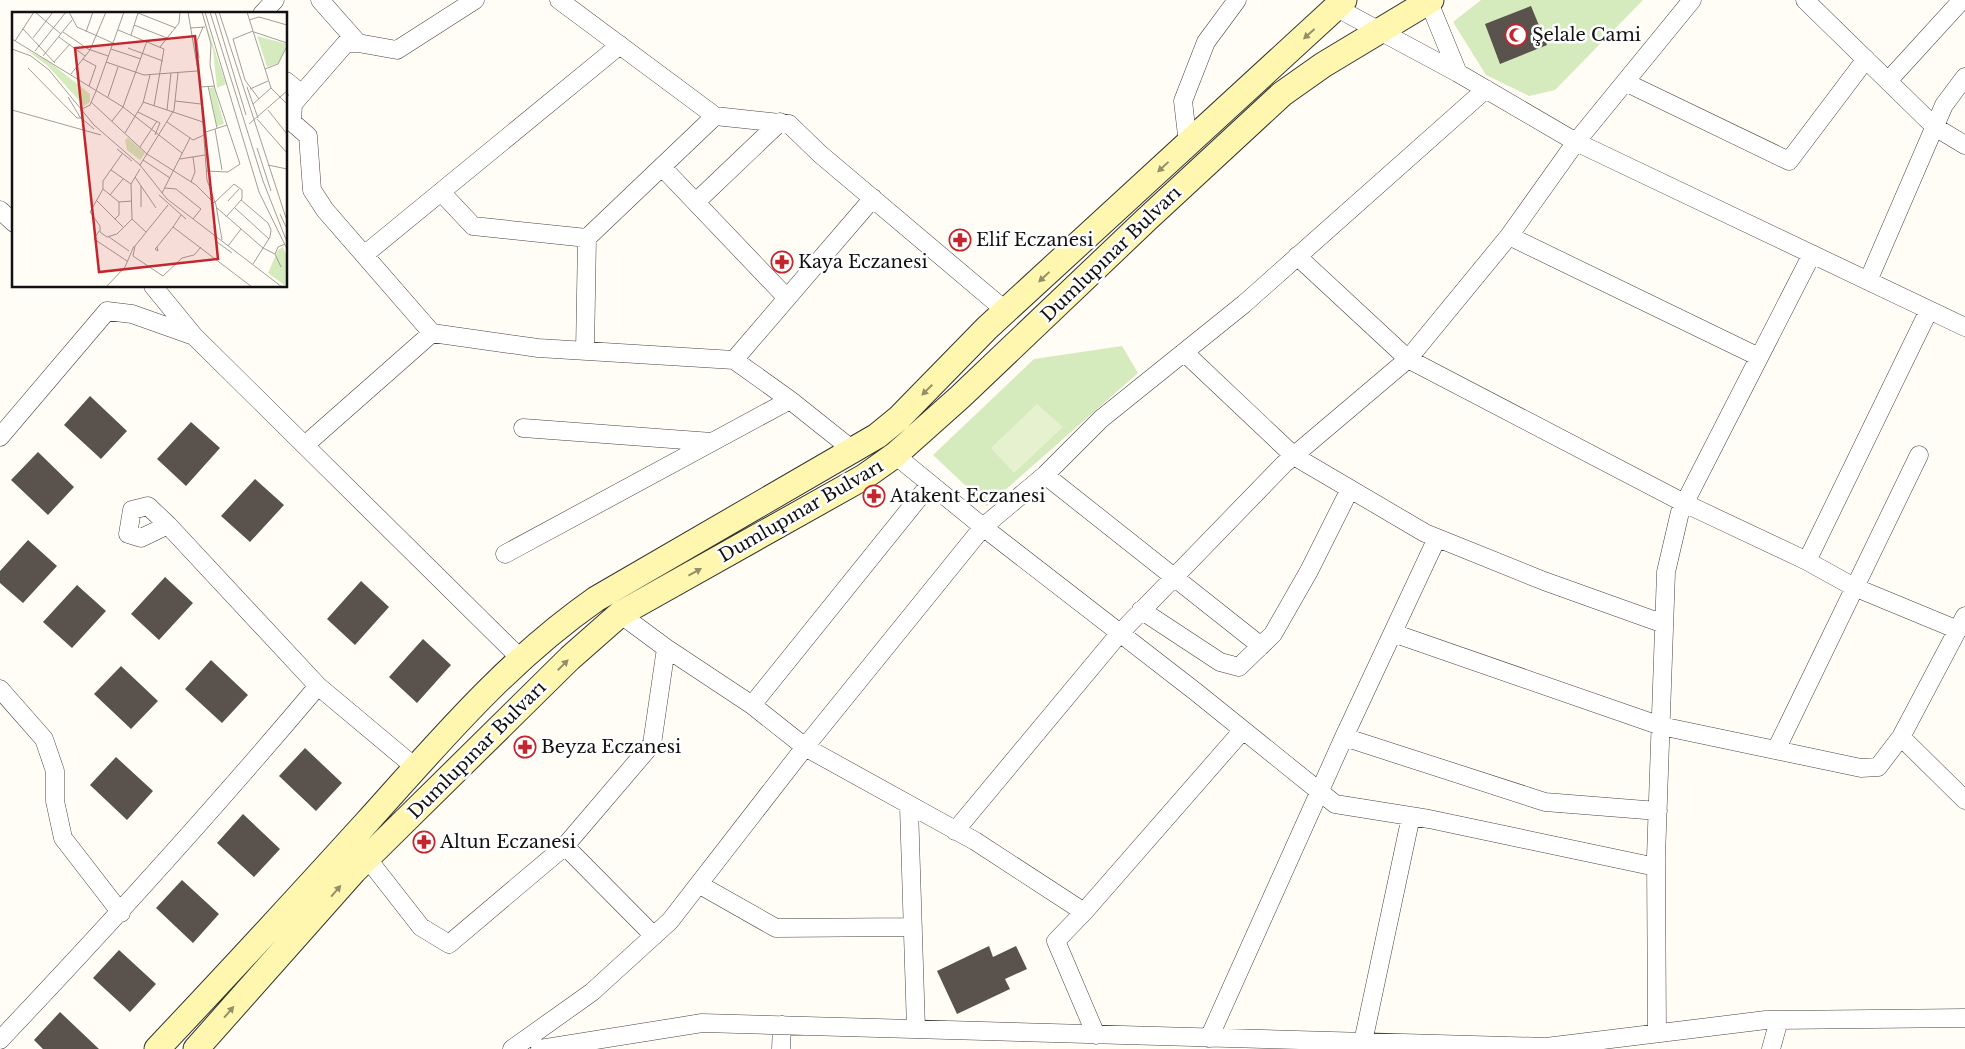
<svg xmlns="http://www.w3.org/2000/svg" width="1965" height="1049" viewBox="0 0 1965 1049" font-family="'Libre Baskerville',serif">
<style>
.green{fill:#d5ebbd}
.pitch{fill:#e6f2cf}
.building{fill:#5a524d}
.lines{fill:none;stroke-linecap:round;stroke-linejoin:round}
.street-casing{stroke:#444;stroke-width:19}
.secondary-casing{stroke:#333;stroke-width:27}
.street{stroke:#fff;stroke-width:18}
.secondary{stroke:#fff6b0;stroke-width:25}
.oneway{fill:#948f68}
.labels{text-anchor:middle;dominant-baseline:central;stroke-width:5;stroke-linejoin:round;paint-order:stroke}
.poi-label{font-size:18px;fill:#111;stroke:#fff;text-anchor:start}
.street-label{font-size:18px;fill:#111;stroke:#fff}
.inset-road{fill:none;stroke:#a09f9a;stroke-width:1}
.view{fill:#c4262e;fill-opacity:0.15;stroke:#c4262e;stroke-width:2.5}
.inset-edge{fill:none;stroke:#111;stroke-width:2.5}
</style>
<rect width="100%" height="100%" fill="#fffdf5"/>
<path class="green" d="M1481,0H1643L1555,90L1529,96L1486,75L1453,22Z
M1122,346L1138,373L987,506L933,455L1034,359Z"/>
<path class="pitch" d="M1037,404L1063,427L1014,473L991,448Z"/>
<path class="building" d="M1531,6L1547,45L1500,64L1485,24Z
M90,396L127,431L101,459L64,425Z
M191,422L220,448L186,486L157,459Z
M38,452L74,487L48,515L11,480Z
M255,479L284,505L250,542L221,516Z
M28,540L57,566L23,603L0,583V571Z
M165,577L193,603L159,640L131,614Z
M361,581L389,607L355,645L327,619Z
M77,585L106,611L72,648L43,622Z
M423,639L451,665L417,703L389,677Z
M211,660L248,695L222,723L185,689Z
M121,666L158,701L131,729L94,694Z
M305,748L342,783L316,811L279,776Z
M116,757L153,791L127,820L90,785Z
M243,814L280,849L254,877L217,843Z
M182,880L219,914L193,943L156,908Z
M989,946L993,957L1016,946L1027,969L1005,979L1010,989L957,1014L937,971Z
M119,950L156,984L130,1012L93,978Z
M60,1012L99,1049H43L34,1040Z"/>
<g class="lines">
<g class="street-casing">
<path id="street" d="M320,0L358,43
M475,0L397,50L358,43H346L293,104L292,122L308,136L312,190L325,210L432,333L538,348L734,360L790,400L854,451
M559,0L715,116L789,124L820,154L1006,311
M1428,0L1458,73L1576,142L1965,327
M1805,0L1935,127L1965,145
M1337,8L1458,73
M262,14L275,0
M286,81L302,94
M1888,81L1962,0
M1625,82L1789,161L1866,59
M1188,144L1183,101L1206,42L1237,0
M662,167L787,298
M441,192L473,226L587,238
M696,202L780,122
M0,210L14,223
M1509,236L1759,357
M364,255L620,45
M1297,256L1408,359L1684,503L1807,561L1854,587L1958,630
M1868,281L1944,105L1965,77
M153,286L194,336
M585,351L587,238L715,116
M1184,352L1294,456L1425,533L1544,581L1664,624
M734,360L873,198
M523,428L712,442
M0,437L107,311L132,314L194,336L521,659
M305,445L432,333
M895,455L983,527L1196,692L1335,804L1429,819L1656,867
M1045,475L1261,646
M168,525L141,538L128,534L132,510L148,506L168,525L318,686L416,768
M505,554L790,400
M1807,561L1929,310
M1141,610L1220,662L1239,667L1273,634L1309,571L1350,489
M620,614L666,648L752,705L805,747L975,841L1084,912
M1393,633L1661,726L1861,768L1878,767L1901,737L1965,616
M0,689L44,739L55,771V801L63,838L121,913
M752,705L930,484
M1344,737L1545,802L1658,811
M1901,737L1965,800
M1776,750L1919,455
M909,807L916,1029
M955,831L1119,634L1284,464L1408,359L1509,236L1576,142L1692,0
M565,846L654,936
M367,858L421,927L449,944L565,846L652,744L666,648
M700,885L776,928L913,927
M1657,1033L1656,857L1666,572L1680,512L1812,254
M1096,1035L1056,941L1084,912L1243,730
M1209,1038L1344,737L1437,538
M0,1040C110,924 215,808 318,686
M1363,1042L1411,816
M512,1049L592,992L670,921L805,747L983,527L1045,475L1101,419L1244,304L1486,89
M540,1049L702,1023L1546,1047L1766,1020L1965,1018
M781,1049L782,1025
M1771,1049L1779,1020"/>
</g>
<g class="secondary-casing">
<path id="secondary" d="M157,1049C228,974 298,898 367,822C440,741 506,662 596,599L877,436L899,418L987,328L1344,0
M196,1049L354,871L570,658L620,614L864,477L895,455L960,397L1147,219L1282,94L1323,65L1431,0"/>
</g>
<use href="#street" class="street"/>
<use href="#secondary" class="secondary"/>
</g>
<defs><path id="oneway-solid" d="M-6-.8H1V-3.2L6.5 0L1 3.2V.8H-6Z" transform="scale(1.25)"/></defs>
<g class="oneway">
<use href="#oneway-solid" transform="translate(1309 34) rotate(138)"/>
<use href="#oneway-solid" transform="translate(1163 167) rotate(137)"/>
<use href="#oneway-solid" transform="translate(1044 277) rotate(137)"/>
<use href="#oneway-solid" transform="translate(927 390) rotate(135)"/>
<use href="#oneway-solid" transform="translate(695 572) rotate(-29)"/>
<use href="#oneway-solid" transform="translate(563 665) rotate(-45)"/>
<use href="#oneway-solid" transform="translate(336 891) rotate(-49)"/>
<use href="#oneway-solid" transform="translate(229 1012) rotate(-49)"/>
</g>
<defs>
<g id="mosque-ring" transform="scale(1.125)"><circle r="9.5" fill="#fff" stroke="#c4262e" stroke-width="1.5"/><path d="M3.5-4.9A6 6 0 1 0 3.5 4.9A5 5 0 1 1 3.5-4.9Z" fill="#c4262e"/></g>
<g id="pharmacy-ring" transform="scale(1.125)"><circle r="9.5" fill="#fff" stroke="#c4262e" stroke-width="1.5"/><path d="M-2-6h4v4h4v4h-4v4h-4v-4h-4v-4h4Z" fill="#c4262e"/></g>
</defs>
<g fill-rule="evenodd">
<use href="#mosque-ring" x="1516" y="35"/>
<use href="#pharmacy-ring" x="960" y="240"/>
<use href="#pharmacy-ring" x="782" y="262"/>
<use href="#pharmacy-ring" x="874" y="496"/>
<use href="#pharmacy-ring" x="525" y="747"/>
<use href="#pharmacy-ring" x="424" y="842"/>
</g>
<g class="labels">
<g class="poi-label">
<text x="1532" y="35">Şelale Cami</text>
<text x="976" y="240">Elif Eczanesi</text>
<text x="798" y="262">Kaya Eczanesi</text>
<text x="890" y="496">Atakent Eczanesi</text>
<text x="541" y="747">Beyza Eczanesi</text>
<text x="440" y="842">Altun Eczanesi</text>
</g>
<g class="street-label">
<text transform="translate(1111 254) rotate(-44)">Dumlupınar Bulvarı</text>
<text transform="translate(801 511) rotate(-30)">Dumlupınar Bulvarı</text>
<text transform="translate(477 750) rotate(-45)">Dumlupınar Bulvarı</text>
</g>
</g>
<g transform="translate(12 12)">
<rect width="275" height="275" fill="#fffdf5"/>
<path d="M190,0L214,72L205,76L201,38ZM245,24L275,32L267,51L255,55ZM13,37L35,48L78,82V90L72,94L36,54ZM202,75L212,112L205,114L197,76ZM116,126L133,141L128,148L115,138L113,128ZM271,235L275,244V275L256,261L266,238Z" fill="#d5ebbd"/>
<path class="inset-road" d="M23,0L49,22M57,0L65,15L101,31M176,0L188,71L195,168L204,193L210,228M190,0L199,32L198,53L203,77L228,152L216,160L194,159M193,0L247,180L275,237M198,0L251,169L275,230M203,0L234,103M207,0L275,209M235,0L259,76L275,92M126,1L164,16M237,8L247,5L275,13M122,13L155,26M178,16L193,15M11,17L43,51M106,18L152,37L142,94M241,19L221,27L233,68L247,87M51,20L76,37L96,44M74,20L81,0M242,20L275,31M119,23L126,1M47,25L73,44M21,26L41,0M0,27L111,95L170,141M3,29L22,0M148,35L167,11L168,0M116,36L151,49M0,37L19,44L37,58L82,113L128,153L155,187L270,275M99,37L129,47M23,39L54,0M31,44L60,8M187,46L185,29L191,15M71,47L84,54L77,74M42,50L58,32M94,50L132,63L185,59M16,56L65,106H69M253,57L266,52L275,34M59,62L78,38L94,0M196,74L205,116M188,75L203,74M235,75L241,92M238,77L256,69M56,85L68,105L82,117M96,85L106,55M163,89L189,92M79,90L135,142L184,173L202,191L222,172L230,178V187L214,205M131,90L191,110M0,98L89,123M68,98L78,93L84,79L112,0M155,98L159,61M256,98L275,122M126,100L148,111L143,123M246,106L241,92L259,76M245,107L275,141M100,109L111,95L135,29M155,110L181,128L192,123M237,112L275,79M203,117L210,158M113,121L131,91L138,63M191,121L215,113M128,135L145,109M245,136L259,179M105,137L120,149M110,142L91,169V177L78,200L88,214V220L95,225L105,222L120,207L119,172L128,157M168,147L193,143M131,148L158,166M128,153L162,98L166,61M256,153L275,157M99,158L119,172M123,165L144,196M179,170L183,160L181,145M129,174V195M153,176L164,177L189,197L181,207M91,177L107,190L120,189M150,181L178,126M98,183L111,167M147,183L174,207M229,188L256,211L259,218L258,225L241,252M85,189L111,215M216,189L227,177M156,193L123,234L121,244L151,264L170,246L182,243L189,235M205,196L251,236L263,242M223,196L257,227M268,202L275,217M103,207L107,203V190M120,207L134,220M161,215L240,275M87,219L82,227L115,249M97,225L117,239M205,230L220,241M216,234L229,217M145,235L146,239L143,237L145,235L161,215L169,203M269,255L263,242L266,235L273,232M94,275L113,255L122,234"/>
<path class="view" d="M183,24L206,247L87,260L63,36Z"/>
<rect width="275" height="275" class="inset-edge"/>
</g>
</svg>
